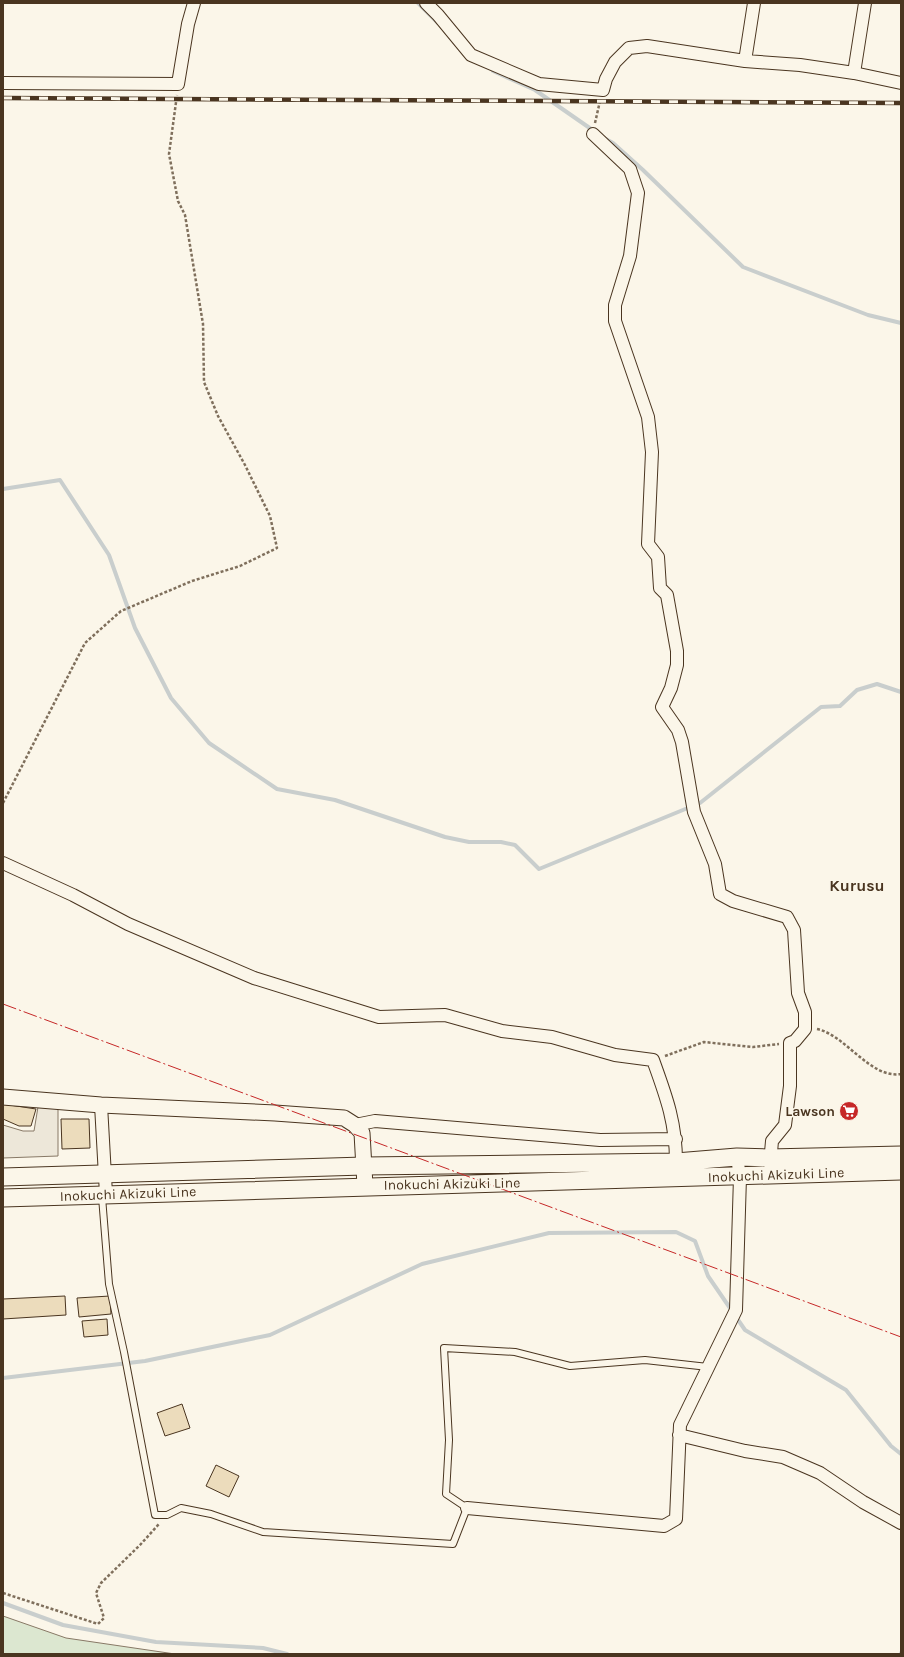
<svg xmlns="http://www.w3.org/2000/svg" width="904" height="1657" viewBox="0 0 904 1657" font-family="Karla,sans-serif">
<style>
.green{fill:#dce7d0;stroke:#887966}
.parking{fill:#ede7d9;stroke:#887966}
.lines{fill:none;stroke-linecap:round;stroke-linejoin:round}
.stream{stroke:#c9cecd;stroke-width:4}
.building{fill:#ecdcbc;stroke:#4a3520}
.service-casing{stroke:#4a3520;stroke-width:8}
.minor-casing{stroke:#4a3520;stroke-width:14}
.tertiary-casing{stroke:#4a3520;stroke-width:17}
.secondary-casing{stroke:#4a3520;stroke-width:19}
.path{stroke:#7f6f5c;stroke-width:2.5;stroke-dasharray:3 2;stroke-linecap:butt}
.service{stroke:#fbf6e9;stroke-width:6}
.minor{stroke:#fbf6e9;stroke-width:12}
.tertiary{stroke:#fbf6e9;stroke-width:15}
.secondary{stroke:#fbf6e9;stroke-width:17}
.rail-casing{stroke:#4a3520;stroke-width:4.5}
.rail{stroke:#fbf6e9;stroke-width:3;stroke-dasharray:9;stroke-linecap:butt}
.power{stroke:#c62828;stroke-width:1;stroke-dasharray:14 3 2 3;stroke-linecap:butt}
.labels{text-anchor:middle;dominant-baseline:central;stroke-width:3;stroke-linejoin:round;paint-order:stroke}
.poi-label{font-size:14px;font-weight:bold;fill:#4a3520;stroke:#fbf6e9;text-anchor:end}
.street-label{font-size:14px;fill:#4a3520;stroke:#fbf6e9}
.quarter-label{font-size:16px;font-weight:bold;fill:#4a3520;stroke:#fbf6e9}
</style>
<rect width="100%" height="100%" fill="#fbf6e9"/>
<path class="green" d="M3,1616L66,1638L175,1654H3Z"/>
<path class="parking" d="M38,1107H58V1156L3,1158V1125L23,1131H34Z"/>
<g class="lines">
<path class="stream" d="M418,3L438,23
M493,71L535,90L594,131
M604,138L613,143L643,170L743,267L868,315L901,323
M3,489L60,480L109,555L135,628L171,698L209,743L277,789L335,800L445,837L469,842H501L515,845L539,869L700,803L821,707L840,706L857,690L877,684L901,692
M3,1378L145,1361L270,1335L422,1264L549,1233L676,1232L695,1241L708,1276L745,1330L846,1390L891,1446L901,1454
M3,1603L63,1625L156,1642L263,1648L287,1654
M901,1654V1653"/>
</g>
<path class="building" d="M3,1104L36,1109L31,1126H19L3,1119Z
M61,1119H89L90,1148L62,1149Z
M65,1296L66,1315L3,1319V1299Z
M110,1296L111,1314L79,1317L77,1298Z
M107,1319L108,1335L84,1337L82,1321Z
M182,1404L190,1428L165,1436L157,1413Z
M216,1465L239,1476L229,1497L206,1486Z"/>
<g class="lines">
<g class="service-casing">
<path id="service" d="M102,1197L109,1284L124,1352L155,1515H167L181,1508L211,1514L263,1532L453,1544L467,1508L446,1494L449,1440L444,1348L515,1352L570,1366L645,1360L708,1367"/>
</g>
<g class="minor-casing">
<path id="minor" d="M426,3L438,15L471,55L539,84L603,90L606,79L615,62L629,48L647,46L745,61L800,65L854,73L901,83
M745,61L754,3
M854,73L865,3
M3,83L178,84L188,24L194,3
M593,134L630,169L638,193L630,256L615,305V321L648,417L652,452L648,544L658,557L660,588L667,595L677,651V665L671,688L662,707L678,730L682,742L694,812L715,864L720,894L733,901L787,917L794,930L798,993L805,1012V1029L795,1041L790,1043V1086L785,1125L772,1141L770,1164
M3,863L73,895L128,924L254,978L379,1017L445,1015L502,1031L552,1037L615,1055L653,1060C666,1096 676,1122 676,1162
M101,1105L106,1194
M355,1125L375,1121L600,1140L676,1139
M679,1435L745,1451L783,1457L820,1473L863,1502L901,1523
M467,1508L664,1526L676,1519L680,1425L736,1310L740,1177L737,1157"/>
</g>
<g class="tertiary-casing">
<path id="tertiary" d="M3,1097L101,1105L275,1113L344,1118L355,1125L362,1133L365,1186"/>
</g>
<g class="secondary-casing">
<path id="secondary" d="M3,1177L364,1166L676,1162L737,1157L769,1158L901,1155
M3,1198L901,1171"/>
</g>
<path class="path" d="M595,123L600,101
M3,803L85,643L121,611L192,581L240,566L277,548L270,516L245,465L218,416L204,382L203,324L185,215L178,201L169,154L177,95
M817,1029C846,1035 870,1079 901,1074
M665,1056L704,1042L753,1047L779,1044
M3,1593L98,1624L104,1618L96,1593L101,1583L140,1545L159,1524"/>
<use href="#service" class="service"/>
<use href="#minor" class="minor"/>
<use href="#tertiary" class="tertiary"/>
<use href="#secondary" class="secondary"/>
<g class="rail-casing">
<path id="rail" d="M3,98L901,103"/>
</g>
<use href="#rail" class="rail"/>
<path class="power" d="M3,1004L901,1337"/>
</g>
<defs>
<g id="supermarket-disc" transform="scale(1)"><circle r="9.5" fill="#c62828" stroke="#fbf6e9"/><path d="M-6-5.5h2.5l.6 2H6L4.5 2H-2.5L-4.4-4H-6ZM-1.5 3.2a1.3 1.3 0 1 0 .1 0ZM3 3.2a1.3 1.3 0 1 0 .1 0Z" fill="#fff"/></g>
</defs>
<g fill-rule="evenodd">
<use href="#supermarket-disc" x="849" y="1111"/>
</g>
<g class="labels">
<g class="poi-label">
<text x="835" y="1111">Lawson</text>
</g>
<g class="street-label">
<text transform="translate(776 1175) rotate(-2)">Inokuchi Akizuki Line</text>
<text transform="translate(452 1184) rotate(-1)">Inokuchi Akizuki Line</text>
<text transform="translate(128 1194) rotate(-2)">Inokuchi Akizuki Line</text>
</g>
<g class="quarter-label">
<text x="857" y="885">Kurusu</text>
</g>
</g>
<rect width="904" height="1657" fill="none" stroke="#4a3520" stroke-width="8"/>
</svg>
